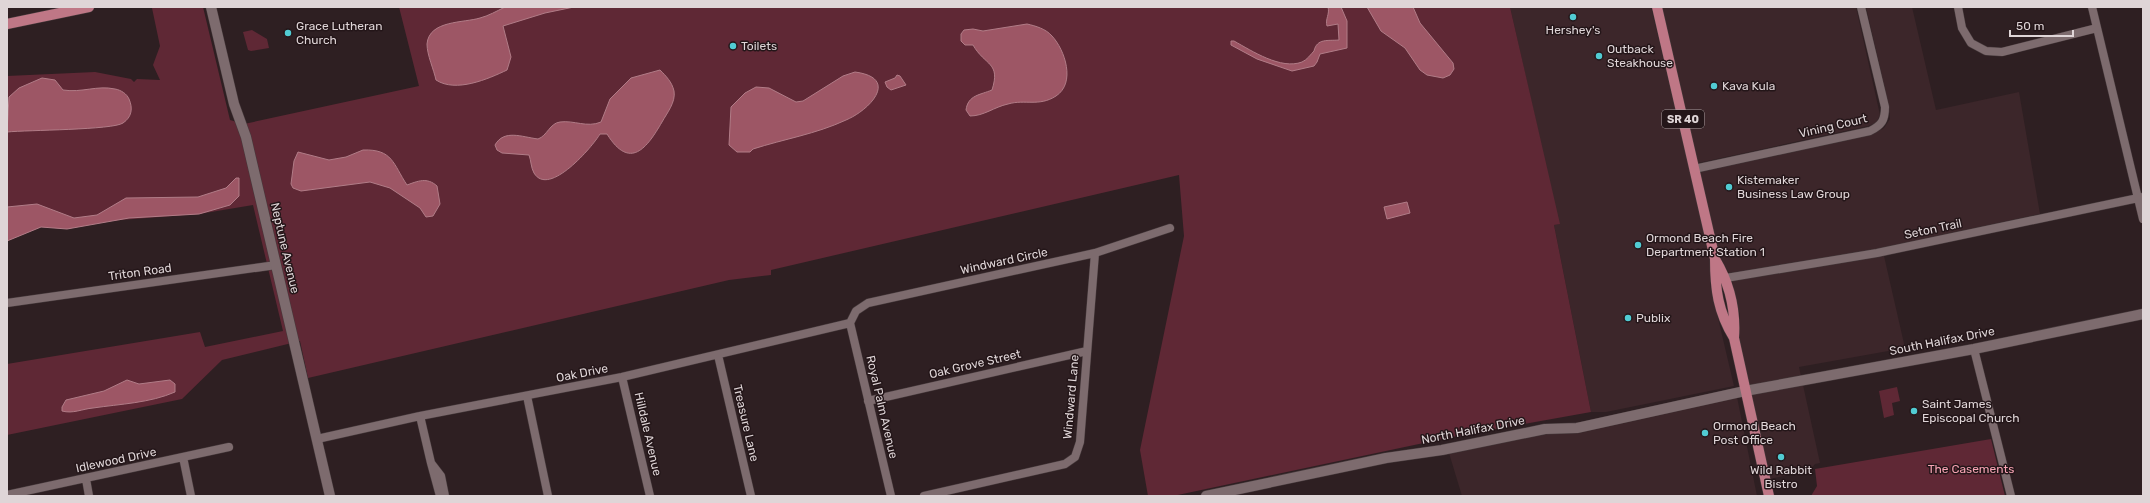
<svg xmlns="http://www.w3.org/2000/svg" width="2150" height="503" viewBox="0 0 2150 503" font-family="Rubik,sans-serif">
<style>
.built{fill:#3c262a}
.green{fill:#5f2835}
.water{fill:#9d5665;stroke:#b17c87}
.lines{fill:none;stroke-linecap:round;stroke-linejoin:round}
.minor-casing{stroke:#463a3c;stroke-width:9}
.tertiary-casing{stroke:#463a3c;stroke-width:11}
.primary-casing{stroke:#463a3c;stroke-width:11}
.minor{stroke:#7d6b6e;stroke-width:8}
.tertiary{stroke:#7d6b6e;stroke-width:10}
.primary{stroke:#bf7786;stroke-width:10}
.poi-dot{fill:#51ccd3;stroke:#241619;stroke-width:1.5}
.labels{text-anchor:middle;dominant-baseline:central;stroke-width:3;stroke-linejoin:round;paint-order:stroke}
.shield{fill:#241619;stroke:#a79c9e;stroke-width:1}
.shield-label{font-size:11px;font-weight:bold;fill:#dfd5d7}
.poi-label{font-size:12px;fill:#dfd5d7;stroke:#241619;text-anchor:start}
.street-label{font-size:12px;fill:#dfd5d7;stroke:#241619}
.park-label{font-size:12px;fill:#f7a4b4;stroke:#241619}
</style>
<rect width="100%" height="100%" fill="#2e1f22"/>
<path class="built" d="M1510,7H1651L1710,256V284L1734,386L1606,412H1591L1554,225L1559,224Z
M1662,7H1856L1880,115L1876,123L1868,126L1698,163Z
M1866,7H1912L1936,110L2019,92L2040,214L1876,249L1729,273L1719,255L1700,172L1871,135L1884,128L1890,119L1889,106Z
M1884,256L1905,348L1799,367L1801,376L1749,385L1739,338L1740,316L1732,281Z
M1803,385L1820,463L1815,464L1810,470L1770,479L1751,394Z
M1737,397L1757,496H1462L1449,453Z"/>
<path class="green" d="M156,7H203L230,120L244,124L419,86L399,7H1510L1560,224L1554,225L1591,412L1452,437L1173,496H1148L1140,450L1184,236L1179,175L771,270V275L729,280L308,378L300,341L222,360L182,399L7,435V364L200,332L205,347L283,331L253,205L199,214L108,221L67,229L41,227L7,241V76L95,72L131,79L134,82L137,79L160,80L153,65L160,46L152,8Z
M252,30L267,39L269,48L251,51L248,50L243,32Z
M1897,387L1900,401L1892,403L1894,415L1884,418L1879,391Z
M1991,439L2005,496H1811L1817,486L1815,469Z"/>
<path class="water" d="M505,7H574L545,13L503,26L511,57L507,70C488,79 456,93 436,80C434,70 427,55 427,44C429,20 464,23 480,18C488,16 497,11 505,7Z
M1328,7H1341L1347,21V48L1320,54L1317,62L1314,66L1292,71L1257,59L1231,45V41H1234C1252,51 1281,70 1302,62C1307,60 1311,54 1314,51C1317,38 1328,41 1339,40L1338,24L1327,26C1325,19 1330,14 1328,7Z
M1367,7H1413L1420,23L1453,63L1454,69L1450,75L1443,78L1427,75L1420,70L1405,48L1381,31Z
M1027,24C1036,26 1046,29 1052,36C1065,50 1076,83 1056,96C1039,107 1025,99 1008,104C994,107 984,116 970,116L966,110C968,95 980,95 992,90C1001,62 985,66 973,45H965L961,41V34L964,30L973,29L983,31Z
M660,70C666,76 672,82 674,91C676,102 667,113 662,122C647,148 630,171 607,134H600C593,146 549,198 534,173C531,168 531,160 529,155L502,153L497,150L495,145C504,129 522,137 538,139C547,136 550,123 560,122C574,120 587,128 601,122L610,99L631,78Z
M855,72C900,78 870,110 846,120C816,134 784,139 753,149L750,152H737L729,145L731,107L745,93L756,87L769,88L796,102L803,101L843,76Z
M897,75L900,76L906,85L891,90L887,87L885,82L895,78Z
M42,78L55,80L63,90C82,93 97,85 115,89C121,90 127,94 129,99C133,108 132,117 123,123C113,130 27,130 7,132L9,97L19,88Z
M363,150C393,149 393,164 407,185C418,181 427,177 437,186L440,204L433,216L426,217L420,208L390,188L370,182L301,191L293,188L291,184L294,161L298,152L329,160L346,157Z
M236,178H239V196L230,205L199,214L129,218L67,229L41,227L7,241V207L37,204L74,218L97,215L126,198L198,197L226,188Z
M1407,202L1410,213L1387,219L1384,207Z
M127,380L139,384L170,380L175,384V392C150,403 120,404 93,408C82,409 73,414 62,411V407L66,400L104,391Z"/>
<g class="lines">
<g class="minor-casing">
<path id="minor" d="M1958,7L1962,28L1971,43L1986,51L2002,52L2097,28
M2092,7L2143,219
M1694,169L1870,131C1882,125 1885,120 1885,107L1861,7
M1726,278L1877,253L2143,197
M7,303L276,265
M850,323L856,311L868,303L1095,253L1170,228
M850,323L891,496
M1974,349L2011,496
M718,355L751,496
M622,377L650,496
M527,396L548,496
M868,401L1087,351
M420,416L431,463
M317,439L420,416L622,377L850,323
M183,457L191,496
M86,479L89,496
M7,495L229,447
M440,496L431,463L441,476L445,496
M924,496L1065,464L1075,457L1080,442L1095,253"/>
</g>
<g class="tertiary-casing">
<path id="tertiary" d="M211,7L234,104L246,137L330,496
M1206,496L1386,458L1442,450L1545,429L1577,428L1745,391L1974,349L2143,314"/>
</g>
<g class="primary-casing">
<path id="primary" d="M1657,7L1715,259C1715,289 1718,312 1734,338
M7,24L89,7
M1715,259C1730,284 1736,309 1734,338L1769,496"/>
</g>
<use href="#minor" class="minor"/>
<use href="#tertiary" class="tertiary"/>
<use href="#primary" class="primary"/>
</g>
<g class="poi-dot">
<circle cx="1573" cy="17" r="4"/>
<circle cx="288" cy="33" r="4"/>
<circle cx="733" cy="46" r="4"/>
<circle cx="1599" cy="56" r="4"/>
<circle cx="1714" cy="86" r="4"/>
<circle cx="1729" cy="187" r="4"/>
<circle cx="1638" cy="245" r="4"/>
<circle cx="1628" cy="318" r="4"/>
<circle cx="1914" cy="411" r="4"/>
<circle cx="1705" cy="433" r="4"/>
<circle cx="1781" cy="457" r="4"/>
</g>
<g class="labels">
<rect class="shield" x="1662" y="110" width="42" height="18" rx="3"/>
<g class="shield-label">
<text x="1683" y="119">SR 40</text>
</g>
<g class="poi-label">
<text x="296" y="26">Grace Lutheran<tspan x="296" dy="14">Church</tspan></text>
<text x="1573" y="30" text-anchor="middle">Hershey's</text>
<text x="741" y="46">Toilets</text>
<text x="1607" y="49">Outback<tspan x="1607" dy="14">Steakhouse</tspan></text>
<text x="1722" y="86">Kava Kula</text>
<text x="1737" y="180">Kistemaker<tspan x="1737" dy="14">Business Law Group</tspan></text>
<text x="1646" y="238">Ormond Beach Fire<tspan x="1646" dy="14">Department Station 1</tspan></text>
<text x="1636" y="318">Publix</text>
<text x="1922" y="404">Saint James<tspan x="1922" dy="14">Episcopal Church</tspan></text>
<text x="1713" y="426">Ormond Beach<tspan x="1713" dy="14">Post Office</tspan></text>
<text x="1781" y="470" text-anchor="middle">Wild Rabbit<tspan x="1781" dy="14">Bistro</tspan></text>
</g>
<g class="street-label">
<text transform="translate(1833 126) rotate(-13)">Vining Court</text>
<text transform="translate(1933 229) rotate(-12)">Seton Trail</text>
<text transform="translate(285 248) rotate(77)">Neptune Avenue</text>
<text transform="translate(1004 261) rotate(-12)">Windward Circle</text>
<text transform="translate(140 272) rotate(-8)">Triton Road</text>
<text transform="translate(1942 341) rotate(-11)">South Halifax Drive</text>
<text transform="translate(975 364) rotate(-13)">Oak Grove Street</text>
<text transform="translate(582 373) rotate(-11)">Oak Drive</text>
<text transform="translate(1071 397) rotate(-85)">Windward Lane</text>
<text transform="translate(882 407) rotate(77)">Royal Palm Avenue</text>
<text transform="translate(746 423) rotate(77)">Treasure Lane</text>
<text transform="translate(1473 430) rotate(-11)">North Halifax Drive</text>
<text transform="translate(648 434) rotate(77)">Hilldale Avenue</text>
<text transform="translate(116 460) rotate(-12)">Idlewood Drive</text>
</g>
<g class="park-label">
<text x="1971" y="469">The Casements</text>
</g>
</g>
<rect width="2150" height="503" fill="none" stroke="#dfd5d7" stroke-width="16"/>
<path d="M2010 30v6h63v-6" fill="none" stroke="#dfd5d7" stroke-width="2"/>
<text x="2016" y="30" font-size="12" fill="#dfd5d7" stroke="#241619" stroke-width="3" paint-order="stroke">50 m</text>
</svg>
